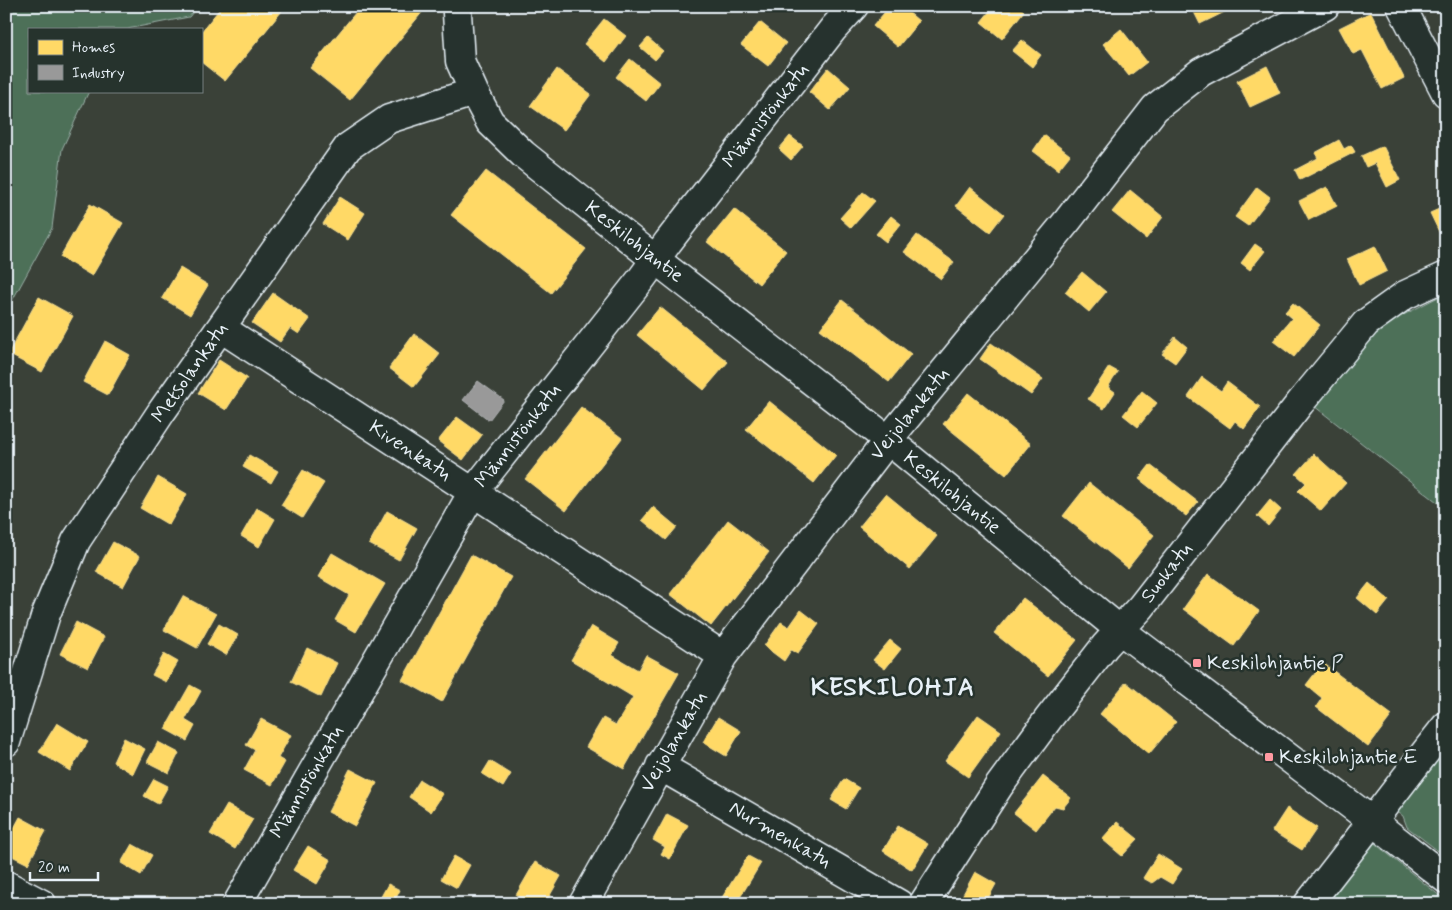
<svg xmlns="http://www.w3.org/2000/svg" width="1452" height="910" viewBox="0 0 1452 910" font-family="Mynerve,sans-serif">
<style>
.green{fill:#4e6f59;stroke:#9bb0a8}
.homes{fill:#ffd966;stroke:#f8e092}
.industry{fill:#999;stroke:#b1b3b6}
.lines{fill:none;stroke-linecap:round;stroke-linejoin:round}
.minor-casing{stroke:#e8f1f8;stroke-width:31}
.minor{stroke:#26332d;stroke-width:28}
.poi-dot{fill:#ff9aa2;stroke:#26332d;stroke-width:2}
.labels{text-anchor:middle;dominant-baseline:central;stroke-width:5;stroke-linejoin:round;paint-order:stroke}
.street-label{font-size:20px;fill:#e8f1f8;stroke:#26332d}
.poi-label{font-size:20px;fill:#e8f1f8;stroke:#26332d;text-anchor:start}
.district-label{font-size:25px;font-weight:bold;letter-spacing:1px;fill:#e8f1f8;stroke:#26332d}
</style>
<rect width="100%" height="100%" fill="#3a4138"/>
<filter id="ink" filterUnits="userSpaceOnUse"><feTurbulence type="fractalNoise" baseFrequency=".02" numOctaves="2"/><feDisplacementMap in="SourceGraphic" scale="10" xChannelSelector="R" yChannelSelector="G"/><feConvolveMatrix kernelMatrix="1 2 1 2 8 2 1 2 1" color-interpolation-filters="sRGB"/></filter>
<g filter="url(#ink)">
<path class="green" d="M6,6H198L189,17L127,29H29V91H89L62,149L52,228L6,312Z
M1446,293V509L1314,406L1380,327Z
M1446,739V857L1407,827L1403,816L1390,806Z
M1372,841L1446,901V904H1327Z"/>
<path class="homes" d="M222,6H286L225,81L201,62V32Z
M361,6H419L424,10L350,100L310,68Z
M890,6H901L919,21L898,47L873,26Z
M994,6H1018L1024,11L1002,39L981,22Z
M1191,6H1237L1200,24Z
M1371,12L1404,78L1382,89L1362,50L1353,54L1339,28Z
M604,19L626,36L606,62L584,44Z
M760,22L786,43L768,66L741,45Z
M1121,29L1147,62L1129,76L1103,44Z
M648,38L663,51L655,60L640,47Z
M1022,40L1041,55L1032,67L1012,51Z
M630,59L660,83L646,101L616,77Z
M1267,66L1280,93L1250,107L1237,81Z
M828,68L850,87L830,110L809,92Z
M557,69L591,94L564,130L530,106Z
M1044,135L1070,155L1058,170L1033,151Z
M790,136L803,146L791,160L779,149Z
M1339,140L1344,149L1351,145L1355,152L1300,180L1295,170L1318,158L1315,153Z
M1383,146L1400,180L1387,187L1375,163L1366,167L1361,156Z
M486,171L586,249L551,293L451,215Z
M970,187L1004,214L990,232L956,206Z
M1257,187L1270,197L1248,226L1235,217Z
M1327,187L1337,206L1309,220L1299,201Z
M1130,190L1163,217L1146,239L1112,212Z
M863,192L875,201L851,228L840,218Z
M340,197L365,213L348,240L323,224Z
M90,204L123,223L92,276L60,257Z
M1446,206V237L1442,238L1430,213Z
M734,209L786,251L759,284L707,242Z
M891,216L901,224L886,242L876,234Z
M917,235L954,262L941,279L904,252Z
M1255,244L1265,251L1250,270L1241,263Z
M1375,246L1387,271L1359,285L1347,259Z
M180,268L208,285L190,315L162,298Z
M1082,272L1106,292L1089,312L1065,292Z
M273,293L310,319L299,334L290,328L280,342L252,323Z
M39,297L73,316L42,372L8,354Z
M842,300L911,354L889,382L820,329Z
M1293,303L1320,325L1294,357L1273,341L1292,318L1285,312Z
M660,307L728,362L704,390L637,335Z
M414,334L440,354L414,387L389,368Z
M1175,337L1187,347L1175,363L1162,354Z
M105,341L130,355L108,395L83,382Z
M991,343L1043,379L1031,395L980,359Z
M219,360L247,378L226,410L198,393Z
M1109,367L1118,372L1108,387L1115,392L1104,409L1088,399Z
M1202,377L1221,391L1227,382L1260,407L1244,429L1235,421L1230,428L1188,397Z
M6,386L11,388L6,397Z
M1142,391L1157,403L1138,427L1123,415Z
M968,393L1031,444L1006,475L943,424Z
M769,401L836,455L814,483L746,429Z
M581,407L622,438L566,511L525,479Z
M457,417L482,435L463,460L438,441Z
M1314,454L1346,483L1321,511L1298,491L1306,483L1296,474Z
M249,455L278,471L271,483L243,467Z
M1150,465L1198,502L1186,516L1139,479Z
M303,470L324,483L302,518L281,505Z
M158,477L187,494L169,525L140,508Z
M1089,483L1154,535L1128,568L1063,516Z
M886,494L937,536L910,569L859,527Z
M1270,500L1281,510L1268,526L1257,516Z
M653,507L677,527L666,540L642,520Z
M257,508L275,519L259,547L241,536Z
M387,511L417,528L399,560L369,544Z
M728,520L769,552L711,626L670,594Z
M113,542L140,556L123,587L96,572Z
M332,553L385,584L356,632L335,620L349,595L318,577Z
M471,555L511,577L442,702L402,680Z
M1208,574L1259,611L1234,646L1183,609Z
M1446,577V590L1440,585Z
M1369,583L1389,600L1377,615L1357,598Z
M183,596L216,614L197,648L164,630Z
M1023,598L1077,640L1048,676L994,633Z
M801,610L819,624L798,653L791,650L784,661L764,646L781,622L789,627Z
M76,622L104,637L88,668L60,654Z
M219,624L238,635L226,655L207,644Z
M591,626L619,643L612,655L638,670L646,655L679,673L624,769L586,747L603,718L616,725L633,697L571,660Z
M890,640L901,649L885,669L873,660Z
M307,648L337,663L321,697L291,682Z
M164,654L178,662L166,682L152,675Z
M1323,663L1392,715L1368,747L1316,707L1322,698L1306,685Z
M1126,682L1176,722L1149,754L1100,714Z
M190,685L201,691L185,720L195,726L187,741L165,729Z
M978,715L1001,731L968,777L945,761Z
M718,717L741,731L726,756L703,742Z
M261,719L291,735L278,758L285,762L272,785L244,770L255,750L246,745Z
M57,723L88,742L70,771L39,752Z
M124,738L145,749L133,774L113,762Z
M158,742L179,753L169,773L147,762Z
M490,761L511,774L503,787L482,774Z
M350,769L377,783L355,826L328,812Z
M1043,776L1071,798L1063,808L1055,806L1036,830L1014,813Z
M154,779L168,786L158,804L144,796Z
M844,779L859,788L846,809L831,800Z
M420,780L443,794L431,812L409,797Z
M227,805L253,819L235,849L210,834Z
M1287,808L1317,828L1302,850L1272,831Z
M667,814L688,825L670,859L661,854L665,847L653,840Z
M20,817L46,831L28,864L6,853V843Z
M1117,822L1138,839L1122,856L1102,839Z
M898,826L928,844L912,870L883,851Z
M132,844L152,855L141,875L121,863Z
M308,846L331,860L317,884L293,870Z
M1158,854L1182,869L1172,884L1160,877L1152,883L1143,878Z
M454,856L470,865L457,888L441,879Z
M748,856L761,863L736,904H718Z
M535,862L561,876L545,904H531L516,895Z
M975,872L996,884L985,904H971L961,898Z
M388,884L400,890L393,904H377Z
M167,896L179,904H163Z"/>
<path class="industry" d="M478,381L504,400L489,420L463,400Z"/>
<g class="lines">
<g class="minor-casing">
<path id="minor" d="M458,6L457,13L460,61L474,92L490,122L523,154L656,260L888,440L1120,630L1372,821L1446,879
M1401,6L1446,93
M221,328L473,492L723,656
M6,742L46,614L76,541L162,411L348,147L389,119L474,92
M660,766L899,904
M6,885L42,904
M237,904L473,492L642,278L668,242L833,29L854,6
M583,904L723,656L888,440L1068,220L1155,108L1201,72L1325,6
M923,904L999,786L1049,718L1105,646L1141,607L1300,403L1366,323L1405,295L1446,276
M1308,904C1355,845 1399,785 1446,726"/>
</g>
<use href="#minor" class="minor"/>
</g>
</g>
<g class="poi-dot">
<rect x="1192" y="658" width="10" height="10" rx="2.5"/>
<rect x="1264" y="752" width="10" height="10" rx="2.5"/>
</g>
<g class="labels">
<g class="street-label">
<text transform="translate(766 116) rotate(-52)">Männistönkatu</text>
<text transform="translate(634 242) rotate(38)">Keskilohjantie</text>
<text transform="translate(190 373) rotate(-55)">Metsolankatu</text>
<text transform="translate(910 414) rotate(-51)">Veijolankatu</text>
<text transform="translate(518 436) rotate(-52)">Männistönkatu</text>
<text transform="translate(410 451) rotate(33)">Kivenkatu</text>
<text transform="translate(952 493) rotate(39)">Keskilohjantie</text>
<text transform="translate(1167 573) rotate(-52)">Suokatu</text>
<text transform="translate(674 742) rotate(-60)">Veijolankatu</text>
<text transform="translate(307 782) rotate(-60)">Männistönkatu</text>
<text transform="translate(780 835) rotate(30)">Nurmenkatu</text>
</g>
<g class="poi-label">
<text x="1207" y="663">Keskilohjantie P</text>
<text x="1279" y="757">Keskilohjantie E</text>
</g>
<g class="district-label">
<text x="893" y="688">KESKILOHJA</text>
</g>
</g>
<rect width="1452" height="910" fill="none" stroke="#26332d" stroke-width="25"/>
<rect x="12" y="12" width="1427" height="885" fill="none" stroke="#e8f1f8" stroke-width="2" filter="url(#ink)"/>
<rect x="28" y="28" width="175" height="65" fill="#26332d" stroke="#747f7e"/>
<rect x="38" y="40" width="25" height="15" fill="#ffd966" stroke="#747f7e"/>
<text x="72" y="52" font-size="15" fill="#e8f1f8">Homes</text>
<rect x="38" y="65" width="25" height="15" fill="#999999" stroke="#747f7e"/>
<text x="72" y="78" font-size="15" fill="#e8f1f8">Industry</text>
<path d="M30 872v8h68v-8" fill="none" stroke="#e8f1f8" stroke-width="2.5"/>
<text x="38" y="872" font-size="15" fill="#e8f1f8" stroke="#26332d" stroke-width="4" paint-order="stroke">20 m</text>
</svg>
